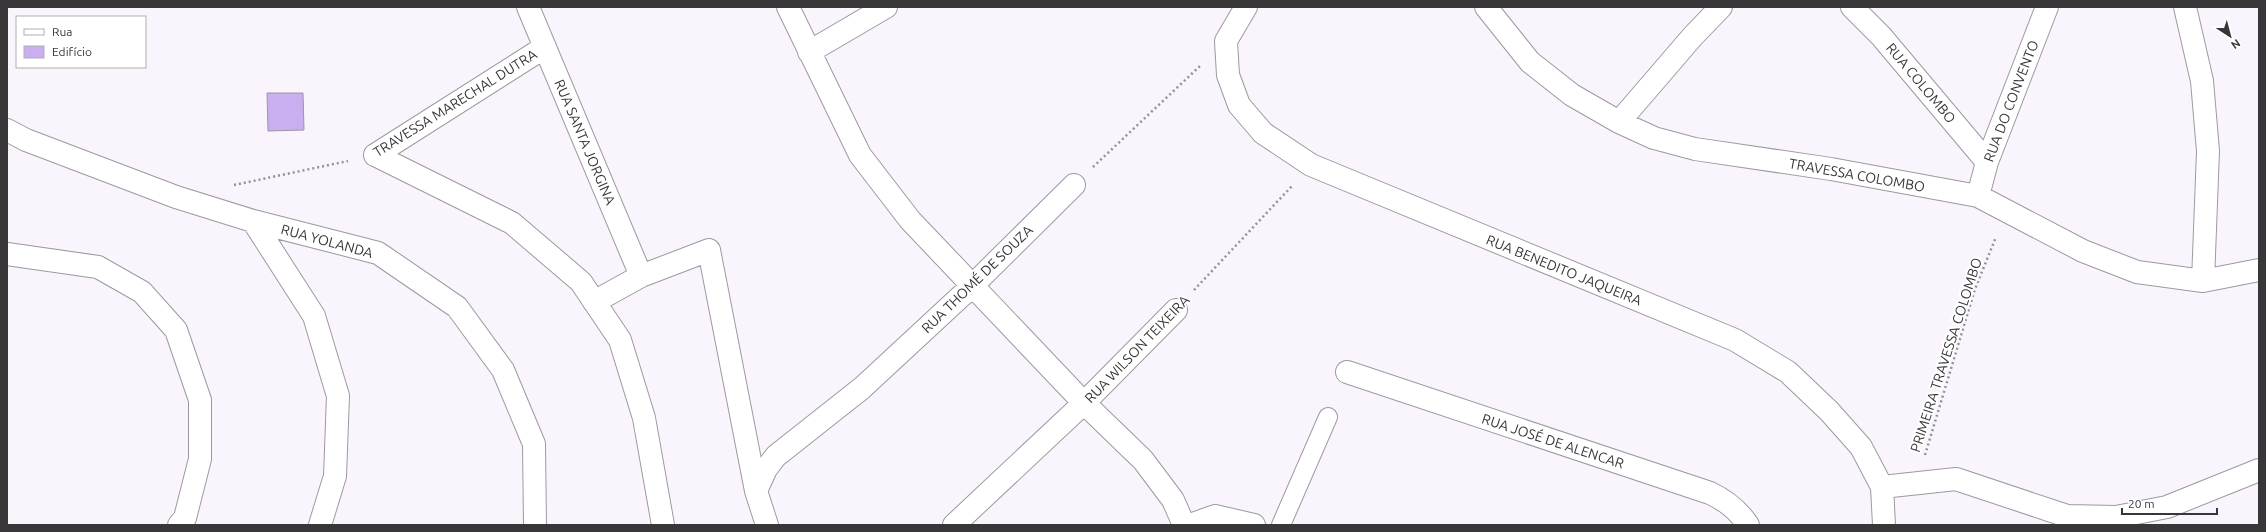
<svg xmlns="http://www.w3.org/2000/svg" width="2266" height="532" viewBox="0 0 2266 532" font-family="Ubuntu,sans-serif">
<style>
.building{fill:#c9aff0;stroke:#9a989f}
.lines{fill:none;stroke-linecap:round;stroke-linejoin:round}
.lane-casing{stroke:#9d99a0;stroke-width:20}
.street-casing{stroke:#9d99a0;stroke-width:24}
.secondary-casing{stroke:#9d99a0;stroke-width:24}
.path{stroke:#959197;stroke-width:2.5;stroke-dasharray:2 3;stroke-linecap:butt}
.lane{stroke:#fff;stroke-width:18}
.street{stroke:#fff;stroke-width:22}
.secondary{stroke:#fff;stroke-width:22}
.labels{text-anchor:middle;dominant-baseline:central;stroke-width:4;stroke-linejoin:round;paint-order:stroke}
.street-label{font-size:14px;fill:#383639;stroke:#fff}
</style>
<rect width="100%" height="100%" fill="#faf5fd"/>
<path class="building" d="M267,93H303L304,130L268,131Z"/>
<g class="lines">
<g class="lane-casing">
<path id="lane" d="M1281,525L1328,417"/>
</g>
<g class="street-casing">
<path id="street" d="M528,7L641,276
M788,7L860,155L910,220L1084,403L1143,460L1173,500L1184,525
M1486,7L1530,62L1572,95L1619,122L1654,138L1695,149L1831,169L1978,196L2083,251L2137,272L2203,281L2259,270
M1852,7L1881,36L1987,162
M2185,7L2202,81L2208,151L2203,281
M809,52L886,7
M1619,122L1693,36L1721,7
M7,130L26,140L176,197L253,221L378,253L457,307L503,370L534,444L535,525
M375,155L512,223L581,282L620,340L644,418L663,525
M375,155L545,47
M1978,196L1987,162L2047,7
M253,221L314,316L338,396L335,476L320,525
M7,254L98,267L142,292L176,330L200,400V459L185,518L179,525
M594,302L641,276L709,250L756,491
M1347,372L1710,493C1727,501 1738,510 1748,525
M1882,487L1956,479L2067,516L2116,517L2167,507L2259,470
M767,525L756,491L766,469L776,456L862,388L972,286L1074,185
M954,525L1084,403L1176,310
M1190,525L1215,516L1254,525"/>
</g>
<g class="secondary-casing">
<path id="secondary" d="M1246,7L1226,41L1228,75L1239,105L1263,133L1311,165L1735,340L1788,372L1829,411L1861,447L1882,487L1884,525"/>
</g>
<path class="path" d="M1093,167L1200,66
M234,185L348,161
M1194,290L1292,186
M1925,455L1975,289L1996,237"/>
<use href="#lane" class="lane"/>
<use href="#street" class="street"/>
<use href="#secondary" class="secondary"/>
</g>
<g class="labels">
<g class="street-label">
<text transform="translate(1921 83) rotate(50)">RUA COLOMBO</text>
<text transform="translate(2011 101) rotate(-69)">RUA DO CONVENTO</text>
<text transform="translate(455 103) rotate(-32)">TRAVESSA MARECHAL DUTRA</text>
<text transform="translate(585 142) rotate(67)">RUA SANTA JORGINA</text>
<text transform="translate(1857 175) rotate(10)">TRAVESSA COLOMBO</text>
<text transform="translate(327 241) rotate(15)">RUA YOLANDA</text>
<text transform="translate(1564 270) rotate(22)">RUA BENEDITO JAQUEIRA</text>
<text transform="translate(977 279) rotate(-44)">RUA THOMÉ DE SOUZA</text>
<text transform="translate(1137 349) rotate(-46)">RUA WILSON TEIXEIRA</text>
<text transform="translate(1946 355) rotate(-72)">PRIMEIRA TRAVESSA COLOMBO</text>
<text transform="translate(1553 441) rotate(18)">RUA JOSÉ DE ALENCAR</text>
</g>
</g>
<rect width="2266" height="532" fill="none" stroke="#383639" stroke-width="16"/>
<rect x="16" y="16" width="130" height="52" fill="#ffffff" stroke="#afafb0"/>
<rect x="24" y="29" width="20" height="6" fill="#ffffff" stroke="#afafb0"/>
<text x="52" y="36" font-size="12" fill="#383639">Rua</text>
<rect x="24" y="46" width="20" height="12" fill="#c9aff0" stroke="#afafb0"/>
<text x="52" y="56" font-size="12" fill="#383639">Edifício</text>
<g transform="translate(2230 36) rotate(144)" stroke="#ffffff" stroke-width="3" paint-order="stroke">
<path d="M0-3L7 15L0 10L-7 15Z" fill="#383639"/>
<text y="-6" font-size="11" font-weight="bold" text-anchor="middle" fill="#383639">N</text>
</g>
<path d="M2122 508v6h95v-6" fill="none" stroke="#383639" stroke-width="2"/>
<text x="2128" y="508" font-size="12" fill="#383639" stroke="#ffffff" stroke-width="3" paint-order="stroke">20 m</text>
</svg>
